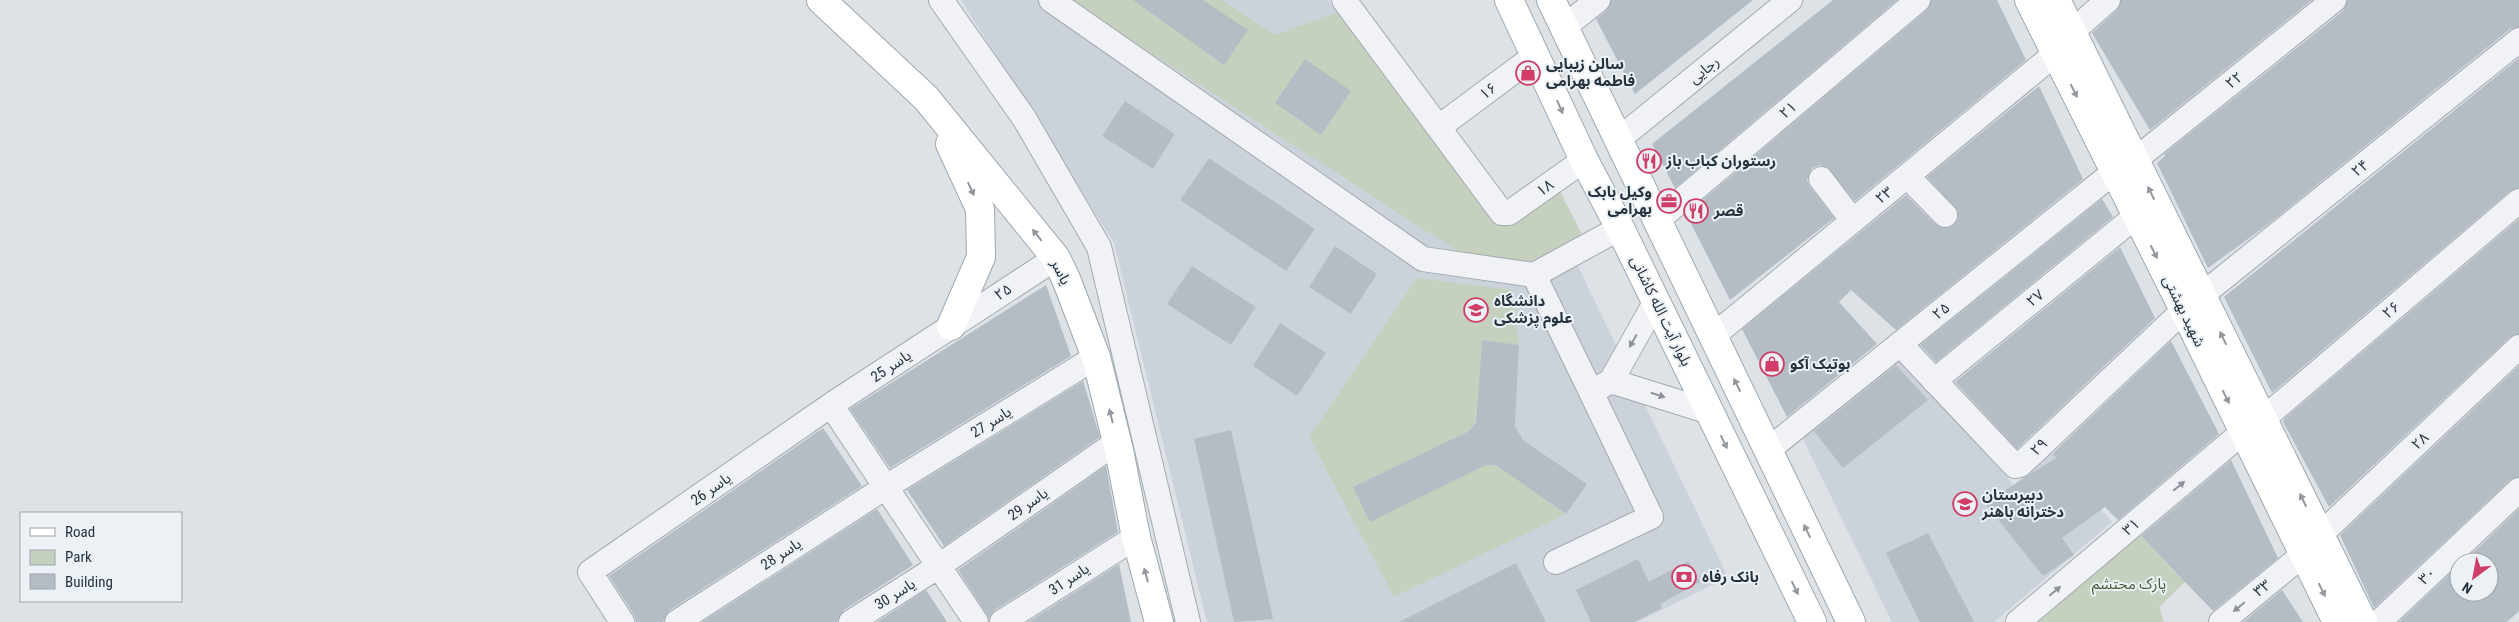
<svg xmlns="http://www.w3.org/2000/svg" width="2519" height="622" viewBox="0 0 2519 622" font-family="'Roboto Condensed','Noto Sans Arabic',sans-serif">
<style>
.built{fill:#cbd2d9;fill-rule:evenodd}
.green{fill:#c5d1be}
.building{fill:#b4bcc4}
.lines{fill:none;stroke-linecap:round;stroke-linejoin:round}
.minor-casing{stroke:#a2aab1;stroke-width:26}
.major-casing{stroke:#9ca8b3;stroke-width:30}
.minor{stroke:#f0f2f6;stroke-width:24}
.major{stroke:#fff;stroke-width:28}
.oneway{fill:#92989e}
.oneway2{fill:#8b929a}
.labels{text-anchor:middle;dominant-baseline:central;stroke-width:4;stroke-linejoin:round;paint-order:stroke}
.poi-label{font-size:15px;font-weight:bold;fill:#26323e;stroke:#ecf1f5;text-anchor:start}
.street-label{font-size:15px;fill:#26323e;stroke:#ecf1f5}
.park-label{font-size:15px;fill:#3f5a33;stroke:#ecf1f5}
</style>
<rect width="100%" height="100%" fill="#dde2e7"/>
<path class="built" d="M961,0H1328L1504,225L1544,196L1728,577L1638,622H1546L1516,563L1399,622H1207L1114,243ZM1125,102L1175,134L1153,169L1102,136ZM1209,158L1250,185L1222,228L1180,200ZM1271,200L1315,229L1286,271L1243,242ZM1335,246L1377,274L1351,314L1309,287ZM1192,266L1256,307L1231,345L1168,304ZM1280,323L1326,353L1297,395L1254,366ZM1482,340L1519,345L1515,426L1523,440L1586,484L1486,465L1370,521L1353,487L1469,431L1476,423ZM1687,561L1699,582L1681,592L1669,571Z
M1898,356L2014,485L2051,453L2112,522L1994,622H1892L1801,435Z"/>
<path class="green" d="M1069,0H1222L1275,35L1338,12L1504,225L1557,186L1584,238L1525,263L1459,252Z
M1417,278L1512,290L1519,345L1482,340L1476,423L1469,431L1353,487L1370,521L1486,465H1496L1566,514L1394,597L1309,437Z
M2135,530L2185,582L2159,607L2164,622H2026Z"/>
<path class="building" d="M1133,0H1203L1248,30L1224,65Z
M1611,0H1753L1635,94L1596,19L1607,10Z
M1833,0H1897L1675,188L1652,144Z
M1931,0H1997L2026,60L1855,201L1827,167L1820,165L1812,168L1807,180L1810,187L1834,218L1730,300L1686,214L1927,10Z
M2121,0H2312L2150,130L2092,33L2117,10Z
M2347,0H2519V27L2510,29L2270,223L2208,268L2157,163L2165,156L2164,154L2343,11Z
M2519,58V188L2510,191L2272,393L2224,297Z
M1305,59L1351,91L1321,135L1275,103Z
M2039,86L2083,179L1896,330L1851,290L1839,302L1877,344L1787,417L1742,329L1906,195L1936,225L1948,228L1954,225L1958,218V211L1927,177Z
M1125,101L1175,134L1153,169L1102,136Z
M1209,158L1315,229L1286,271L1180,200Z
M2102,199L2113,217L1936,362L1920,345Z
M2519,219V334L2510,337L2329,507L2283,422L2285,418Z
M1335,246L1377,274L1351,314L1309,287Z
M2120,247L2155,318L2017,449L1955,382Z
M1192,266L1256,307L1231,345L1167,304Z
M1046,285L1071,356L890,468L850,409Z
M1280,323L1326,353L1297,396L1253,366Z
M1482,340L1519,345L1515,426L1523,440L1587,484L1566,514L1496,465H1486L1370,522L1353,487L1469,431L1476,423Z
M2171,341L2219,434L2118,520L2105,507L2062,538L2074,555L2043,576L1985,503L2056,458L2052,454Z
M1896,365L1928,400L1843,468L1814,431Z
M2519,366V477L2510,480L2374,608L2340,535Z
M1083,381L1100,437L944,546L907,490Z
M823,428L862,486L670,610L663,622H636L634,615L609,576Z
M1231,430L1273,619L1234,622L1194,439Z
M2231,460L2278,558L2213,611L2141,536Z
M1106,466L1118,532L995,610L989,618L958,570Z
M877,509L913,565L844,610L837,622H702Z
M2519,509V611L2507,622H2399L2459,565V592H2489V562H2463Z
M1928,533L1974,622H1920L1886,553Z
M1638,559L1649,582L1688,561L1700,582L1660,604L1662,608L1634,622H1591L1576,590Z
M1516,563L1546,622H1399Z
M1119,564L1131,622H1028Z
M926,590L947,622H877Z
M2282,590L2303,622H2243Z"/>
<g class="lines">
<g class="minor-casing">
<path id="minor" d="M941,0L1024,118L1099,247L1188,622
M1051,0L1423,259L1534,275L1620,228
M1344,0L1502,213H1509L1584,160
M1564,27L1598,0
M2072,32L2108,0
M1439,127L1536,55
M1619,139L1790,0
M2135,160L2334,0
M1907,176L1945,215
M1821,179L1853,221
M1659,219L1918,0
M1534,275L1591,392
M2202,295L2519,40
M1713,336L2055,54
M1900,344L2015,466L2020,465L2184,310
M1611,381L1710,412
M1934,381L2136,216
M831,405L976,622
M2263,419L2519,201
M1768,450L2114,172
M2320,535L2519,347
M1556,562L1651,517L1591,392L1611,381L1656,301
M622,622L590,572L831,405L1056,258
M677,622L886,487L1096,357
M851,622L939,566L1117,442
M1002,622L1136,537
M2018,622L2243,432
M2221,622L2304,554
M2379,622L2519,490"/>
</g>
<g class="major-casing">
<path id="major" d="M821,0L926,98L1056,258L1066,279L1096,357L1119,450L1136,537L1159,622
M1509,0L1584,160L1620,228L1812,622
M1551,0L1851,622
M2029,0L2184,310L2337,622
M2056,0L2363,622
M950,144L980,209L981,257L951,326"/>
</g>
<use href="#minor" class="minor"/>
<use href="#major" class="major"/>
</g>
<defs><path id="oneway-solid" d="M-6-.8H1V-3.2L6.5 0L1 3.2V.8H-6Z" transform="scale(1.25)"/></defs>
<g class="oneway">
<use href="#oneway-solid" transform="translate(2074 91) rotate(64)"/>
<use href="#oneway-solid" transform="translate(1560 107) rotate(66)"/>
<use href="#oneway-solid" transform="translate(971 189) rotate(65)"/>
<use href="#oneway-solid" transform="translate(2151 193) rotate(-116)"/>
<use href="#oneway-solid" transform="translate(1037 235) rotate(-129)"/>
<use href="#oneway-solid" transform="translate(2154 252) rotate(63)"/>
<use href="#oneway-solid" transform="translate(2223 338) rotate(-116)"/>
<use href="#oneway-solid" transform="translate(1737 385) rotate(-116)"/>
<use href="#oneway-solid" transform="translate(2226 397) rotate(64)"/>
<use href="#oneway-solid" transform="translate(1111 416) rotate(-104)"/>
<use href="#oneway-solid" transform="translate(1724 442) rotate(64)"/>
<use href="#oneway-solid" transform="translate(2303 500) rotate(-116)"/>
<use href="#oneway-solid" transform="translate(1807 531) rotate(-116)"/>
<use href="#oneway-solid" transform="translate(1146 575) rotate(-105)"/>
<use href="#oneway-solid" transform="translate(1795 588) rotate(64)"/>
<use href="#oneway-solid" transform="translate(2322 590) rotate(64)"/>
</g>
<g class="oneway2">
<use href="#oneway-solid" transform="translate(1633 341) rotate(120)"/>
<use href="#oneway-solid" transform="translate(1658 395) rotate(18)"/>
<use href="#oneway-solid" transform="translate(2179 486) rotate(-40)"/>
<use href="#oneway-solid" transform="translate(2055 591) rotate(-40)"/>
<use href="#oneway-solid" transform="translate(2239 607) rotate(141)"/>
</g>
<defs>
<g id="shop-ring" transform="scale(1.25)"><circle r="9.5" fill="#ecf1f5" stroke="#d13d66" stroke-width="1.5"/><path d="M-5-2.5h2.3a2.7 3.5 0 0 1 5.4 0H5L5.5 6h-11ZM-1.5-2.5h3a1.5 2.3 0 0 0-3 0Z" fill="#d13d66"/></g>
<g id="restaurant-ring" transform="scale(1.25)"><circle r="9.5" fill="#ecf1f5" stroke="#d13d66" stroke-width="1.5"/><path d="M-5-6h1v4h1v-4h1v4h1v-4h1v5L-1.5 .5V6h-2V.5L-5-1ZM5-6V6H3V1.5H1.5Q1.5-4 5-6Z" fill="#d13d66"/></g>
<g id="office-ring" transform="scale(1.25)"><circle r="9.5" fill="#ecf1f5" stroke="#d13d66" stroke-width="1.5"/><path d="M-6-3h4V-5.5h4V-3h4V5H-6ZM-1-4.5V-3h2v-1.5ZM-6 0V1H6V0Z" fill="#d13d66"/></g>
<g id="university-ring" transform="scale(1.25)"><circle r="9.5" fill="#ecf1f5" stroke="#d13d66" stroke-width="1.5"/><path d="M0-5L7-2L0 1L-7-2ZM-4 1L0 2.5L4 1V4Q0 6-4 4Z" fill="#d13d66"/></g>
<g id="school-ring" transform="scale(1.25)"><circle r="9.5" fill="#ecf1f5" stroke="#d13d66" stroke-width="1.5"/><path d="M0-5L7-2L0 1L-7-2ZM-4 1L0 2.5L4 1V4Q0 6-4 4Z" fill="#d13d66"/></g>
<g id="bank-ring" transform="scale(1.25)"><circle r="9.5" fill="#ecf1f5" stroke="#d13d66" stroke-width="1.5"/><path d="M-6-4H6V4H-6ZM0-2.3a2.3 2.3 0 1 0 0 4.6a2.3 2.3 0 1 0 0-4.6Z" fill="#d13d66"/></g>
</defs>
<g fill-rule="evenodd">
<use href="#shop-ring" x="1528" y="73"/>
<use href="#restaurant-ring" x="1649" y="161"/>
<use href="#office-ring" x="1669" y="201"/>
<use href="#restaurant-ring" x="1696" y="211"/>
<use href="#university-ring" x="1476" y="310"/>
<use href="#shop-ring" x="1772" y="364"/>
<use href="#school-ring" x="1965" y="504"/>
<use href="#bank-ring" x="1684" y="577"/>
</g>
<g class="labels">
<g class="poi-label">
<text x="1546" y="64">سالن زیبایی<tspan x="1546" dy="17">فاطمه بهرامی</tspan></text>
<text x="1666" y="161">رستوران کباب باز</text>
<text x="1652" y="192" text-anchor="end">وکیل بابک<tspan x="1652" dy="17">بهرامی</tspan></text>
<text x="1714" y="211">قصر</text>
<text x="1494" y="301">دانشگاه<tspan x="1494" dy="17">علوم پزشکی</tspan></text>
<text x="1790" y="364">بوتیک آکو</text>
<text x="1982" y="495">دبیرستان<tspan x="1982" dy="17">دخترانه باهنر</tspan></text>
<text x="1702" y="577">بانک رفاه</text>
</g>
<g class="street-label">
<text transform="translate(1704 70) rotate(-39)">رجایی</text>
<text transform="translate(2234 80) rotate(-39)">۲۲</text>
<text transform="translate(1488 91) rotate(-37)">۱۶</text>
<text transform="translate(1788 110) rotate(-40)">۲۱</text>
<text transform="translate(2360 168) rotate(-39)">۲۴</text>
<text transform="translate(1545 188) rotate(-35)">۱۸</text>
<text transform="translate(1884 195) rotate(-39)">۲۳</text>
<text transform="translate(1061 272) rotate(63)">یاسر</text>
<text transform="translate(1003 292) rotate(-33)">۲۵</text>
<text transform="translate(2035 298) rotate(-39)">۲۷</text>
<text transform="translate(2391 310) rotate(-40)">۲۶</text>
<text transform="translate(1661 311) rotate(64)">بلوار آیت الله کاشانی</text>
<text transform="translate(1941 311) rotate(-39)">۲۵</text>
<text transform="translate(2184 311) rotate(64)">شهید بهشتی</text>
<text transform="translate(891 366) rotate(-34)">یاسر 25</text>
<text transform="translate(991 422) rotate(-32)">یاسر 27</text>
<text transform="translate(2420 441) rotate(-43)">۲۸</text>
<text transform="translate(2039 447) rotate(-44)">۲۹</text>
<text transform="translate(711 489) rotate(-35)">یاسر 26</text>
<text transform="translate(1028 504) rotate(-35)">یاسر 29</text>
<text transform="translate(2131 527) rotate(-40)">۳۱</text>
<text transform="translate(781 554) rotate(-33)">یاسر 28</text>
<text transform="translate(2427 576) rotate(-43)">۳۰</text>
<text transform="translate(1069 579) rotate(-33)">یاسر 31</text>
<text transform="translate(2262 588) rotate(-39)">۳۳</text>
<text transform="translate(895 594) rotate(-32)">یاسر 30</text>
</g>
<g class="park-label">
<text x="2129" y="584">پارک محتشم</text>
</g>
</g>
<rect x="20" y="512" width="162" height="90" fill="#ecf1f5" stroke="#9da5ac"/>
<rect x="30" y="528" width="25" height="8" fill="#ffffff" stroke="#9da5ac"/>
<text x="65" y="537" font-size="15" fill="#26323e">Road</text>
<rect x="30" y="550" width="25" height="15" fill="#c5d1be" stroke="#9da5ac"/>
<text x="65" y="562" font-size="15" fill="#26323e">Park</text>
<rect x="30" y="574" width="25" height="15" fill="#b4bcc4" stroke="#9da5ac"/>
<text x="65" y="587" font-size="15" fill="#26323e">Building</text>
<g transform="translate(2474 577) rotate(212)"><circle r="24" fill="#ecf1f5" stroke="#9da5ac"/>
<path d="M0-4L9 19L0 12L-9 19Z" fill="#d13d66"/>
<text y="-8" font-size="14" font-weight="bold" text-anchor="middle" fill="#26323e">N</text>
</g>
</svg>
